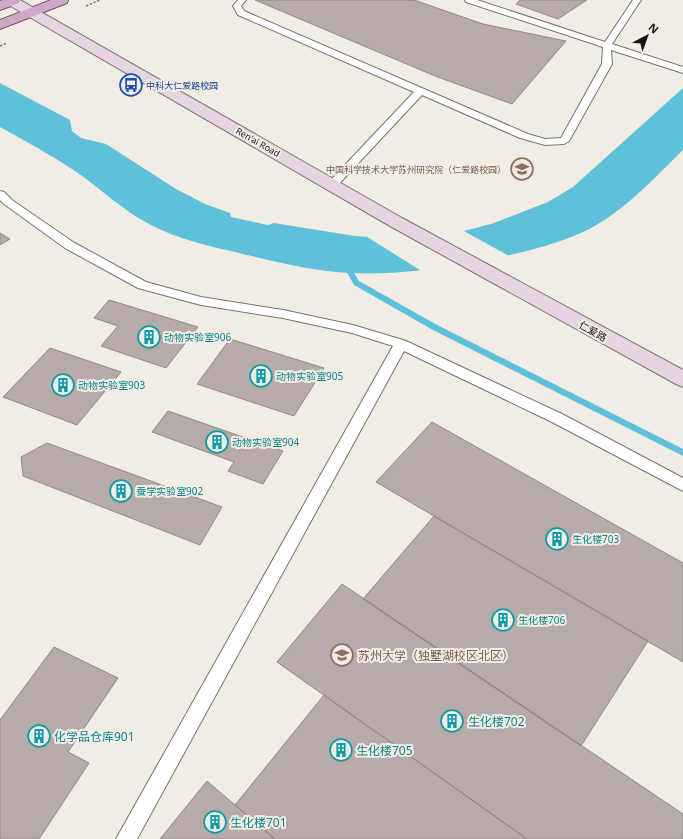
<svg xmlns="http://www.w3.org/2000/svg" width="683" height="839" viewBox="0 0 683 839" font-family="'Noto Sans','Noto Sans SC',sans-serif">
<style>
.water{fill:#5fc0da}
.pier{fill:#f1ede4}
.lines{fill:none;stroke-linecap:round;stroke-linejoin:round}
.stream{fill:#5fc0da;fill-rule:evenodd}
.building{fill:#b6aba8;stroke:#938885}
.service-casing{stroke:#77746b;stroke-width:2}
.secondary-casing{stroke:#77746b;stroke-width:2}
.primary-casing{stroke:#78506d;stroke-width:2}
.path{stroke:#7e7c75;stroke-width:1.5;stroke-dasharray:2.5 1.5;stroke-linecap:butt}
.service{fill:#fff;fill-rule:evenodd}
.secondary{fill:#e6d4e2;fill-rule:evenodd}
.primary{fill:#cea9c5;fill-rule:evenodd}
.labels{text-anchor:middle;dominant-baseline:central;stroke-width:4;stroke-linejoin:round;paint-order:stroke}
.far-transit-label{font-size:9px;fill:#164399;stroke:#f1ede4;text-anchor:start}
.far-street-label{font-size:9px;fill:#161511;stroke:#f1ede4}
.far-education-label{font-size:9px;fill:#785e54;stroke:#f1ede4;text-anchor:end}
.street-label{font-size:10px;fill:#161511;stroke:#f1ede4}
.culture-label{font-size:10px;fill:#0d838f;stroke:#f1ede4;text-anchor:start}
.near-education-label{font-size:12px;fill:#785e54;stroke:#f1ede4;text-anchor:start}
.near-culture-label{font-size:12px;fill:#0d838f;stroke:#f1ede4;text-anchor:start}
</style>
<rect width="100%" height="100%" fill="#f1ede4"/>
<path class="water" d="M0,83L70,120L72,131L81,138L106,144L176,189L205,204L230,213L231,217L268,225L274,223L355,236L398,239L456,233L491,224L548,202L573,187L683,88V150C652,180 621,215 581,233C544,249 503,257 464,264C427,270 389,275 351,273C313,271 276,262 239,253C209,246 177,239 149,224C122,210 100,188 75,171C51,155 25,141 0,127Z"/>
<path class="pier" d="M462,230L511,257L453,268L423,272L364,235H424Z"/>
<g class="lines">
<path class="stream" d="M344,263H348L359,281L439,326L683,449V456L433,330L354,285L343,265Z"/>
</g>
<path class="building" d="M255,0H414L483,24L566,41L512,104L435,76Z
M520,0H587L558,19L516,4Z
M0,233L10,239L0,245Z
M109,300L198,327L166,368L101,346L118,326L94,318Z
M230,339L324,368L294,416L197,384Z
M50,348L121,372L77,425L3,397Z
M168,411L283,451L263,484L228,471L234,462L152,432Z
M432,422L683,563V662L376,482Z
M47,443L222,507L200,545L23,476L21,457Z
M434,516L648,641L581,746L363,599Z
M342,584L683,814V839H527L277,662Z
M54,647L118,678L68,752L89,763L39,839H0V720Z
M324,695L527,839H275L235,805Z
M207,781L235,805L275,839H160Z"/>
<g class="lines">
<g class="service-casing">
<path id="service" d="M238,0H246L241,6L244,11L528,134L545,139L561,138L602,64L603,47L466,2L465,0H477L605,42L633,0H641L612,44L683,67V73L611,50L612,64L569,141L564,144L545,145L520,138L422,95L336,187L332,188L327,185L328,183L414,92L238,15L233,6Z
M0,191L4,192L12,200L73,242L146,282L201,297L283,310L353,325L406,341L562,414L683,478V491L552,422L404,351L137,839H116L393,346L352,333L283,318L201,305L138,288L65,248L4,204L0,200Z"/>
</g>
<g class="secondary-casing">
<path id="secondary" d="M6,0H20L402,218L683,370V387L676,384L390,226L7,4Z"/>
</g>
<g class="primary-casing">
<path id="primary" d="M3,0H20L19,3L0,10V1Z
M51,0H68L67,3L0,29V20Z"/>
</g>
<path class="path" d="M86,6L100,0
M0,46L7,43"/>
<use href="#service" class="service"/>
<use href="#secondary" class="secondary"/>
<use href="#primary" class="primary"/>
</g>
<defs>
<g id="bus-ring" transform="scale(1.15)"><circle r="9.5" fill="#f1ede4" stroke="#1a4fb4" stroke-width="1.5"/><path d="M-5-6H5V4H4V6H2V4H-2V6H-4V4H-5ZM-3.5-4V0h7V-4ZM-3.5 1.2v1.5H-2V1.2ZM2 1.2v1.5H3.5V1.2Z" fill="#1a4fb4"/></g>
<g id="university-ring" transform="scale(1.15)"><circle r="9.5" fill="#f1ede4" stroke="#8d6e63" stroke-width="1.5"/><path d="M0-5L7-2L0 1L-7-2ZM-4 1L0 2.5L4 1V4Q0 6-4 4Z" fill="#8d6e63"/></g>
<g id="building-ring" transform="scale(1.15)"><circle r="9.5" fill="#f1ede4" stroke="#0f9aa8" stroke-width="1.5"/><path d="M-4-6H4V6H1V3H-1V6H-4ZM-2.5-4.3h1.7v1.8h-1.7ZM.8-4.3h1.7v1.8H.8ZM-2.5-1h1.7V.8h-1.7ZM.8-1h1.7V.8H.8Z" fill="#0f9aa8"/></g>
</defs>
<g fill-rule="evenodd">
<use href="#bus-ring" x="131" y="85"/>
<use href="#university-ring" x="522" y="169"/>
<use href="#building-ring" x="149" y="337"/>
<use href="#building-ring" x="261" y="376"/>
<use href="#building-ring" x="63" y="385"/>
<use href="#building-ring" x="217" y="442"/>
<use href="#building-ring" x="121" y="491"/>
<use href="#building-ring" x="557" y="539"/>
<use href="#building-ring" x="503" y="620"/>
<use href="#university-ring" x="342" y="655"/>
<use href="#building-ring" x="452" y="721"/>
<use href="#building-ring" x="39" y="736"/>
<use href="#building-ring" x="341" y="750"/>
<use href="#building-ring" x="215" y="822"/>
</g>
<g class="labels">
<g class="far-transit-label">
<text x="146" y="85">中科大仁爱路校园</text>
</g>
<g class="far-street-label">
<text transform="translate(258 142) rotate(30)">Ren'ai Road</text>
</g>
<g class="far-education-label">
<text x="506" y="169">中国科学技术大学苏州研究院（仁爱路校园）</text>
</g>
<g class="street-label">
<text transform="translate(593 331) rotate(29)">仁爱路</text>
</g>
<g class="culture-label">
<text x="164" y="337">动物实验室906</text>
<text x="276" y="376">动物实验室905</text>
<text x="78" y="385">动物实验室903</text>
<text x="232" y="442">动物实验室904</text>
<text x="136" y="491">蚕学实验室902</text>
<text x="572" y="539">生化楼703</text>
<text x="518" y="620">生化楼706</text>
</g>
<g class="near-education-label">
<text x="358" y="655">苏州大学（独墅湖校区北区）</text>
</g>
<g class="near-culture-label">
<text x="468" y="721">生化楼702</text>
<text x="54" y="736">化学品仓库901</text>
<text x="356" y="750">生化楼705</text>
<text x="230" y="822">生化楼701</text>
</g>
</g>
<g transform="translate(647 36) rotate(41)" stroke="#f1ede4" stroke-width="3" paint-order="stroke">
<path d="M0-3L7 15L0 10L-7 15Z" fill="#161511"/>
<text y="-6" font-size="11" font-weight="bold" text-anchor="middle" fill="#161511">N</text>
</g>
</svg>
